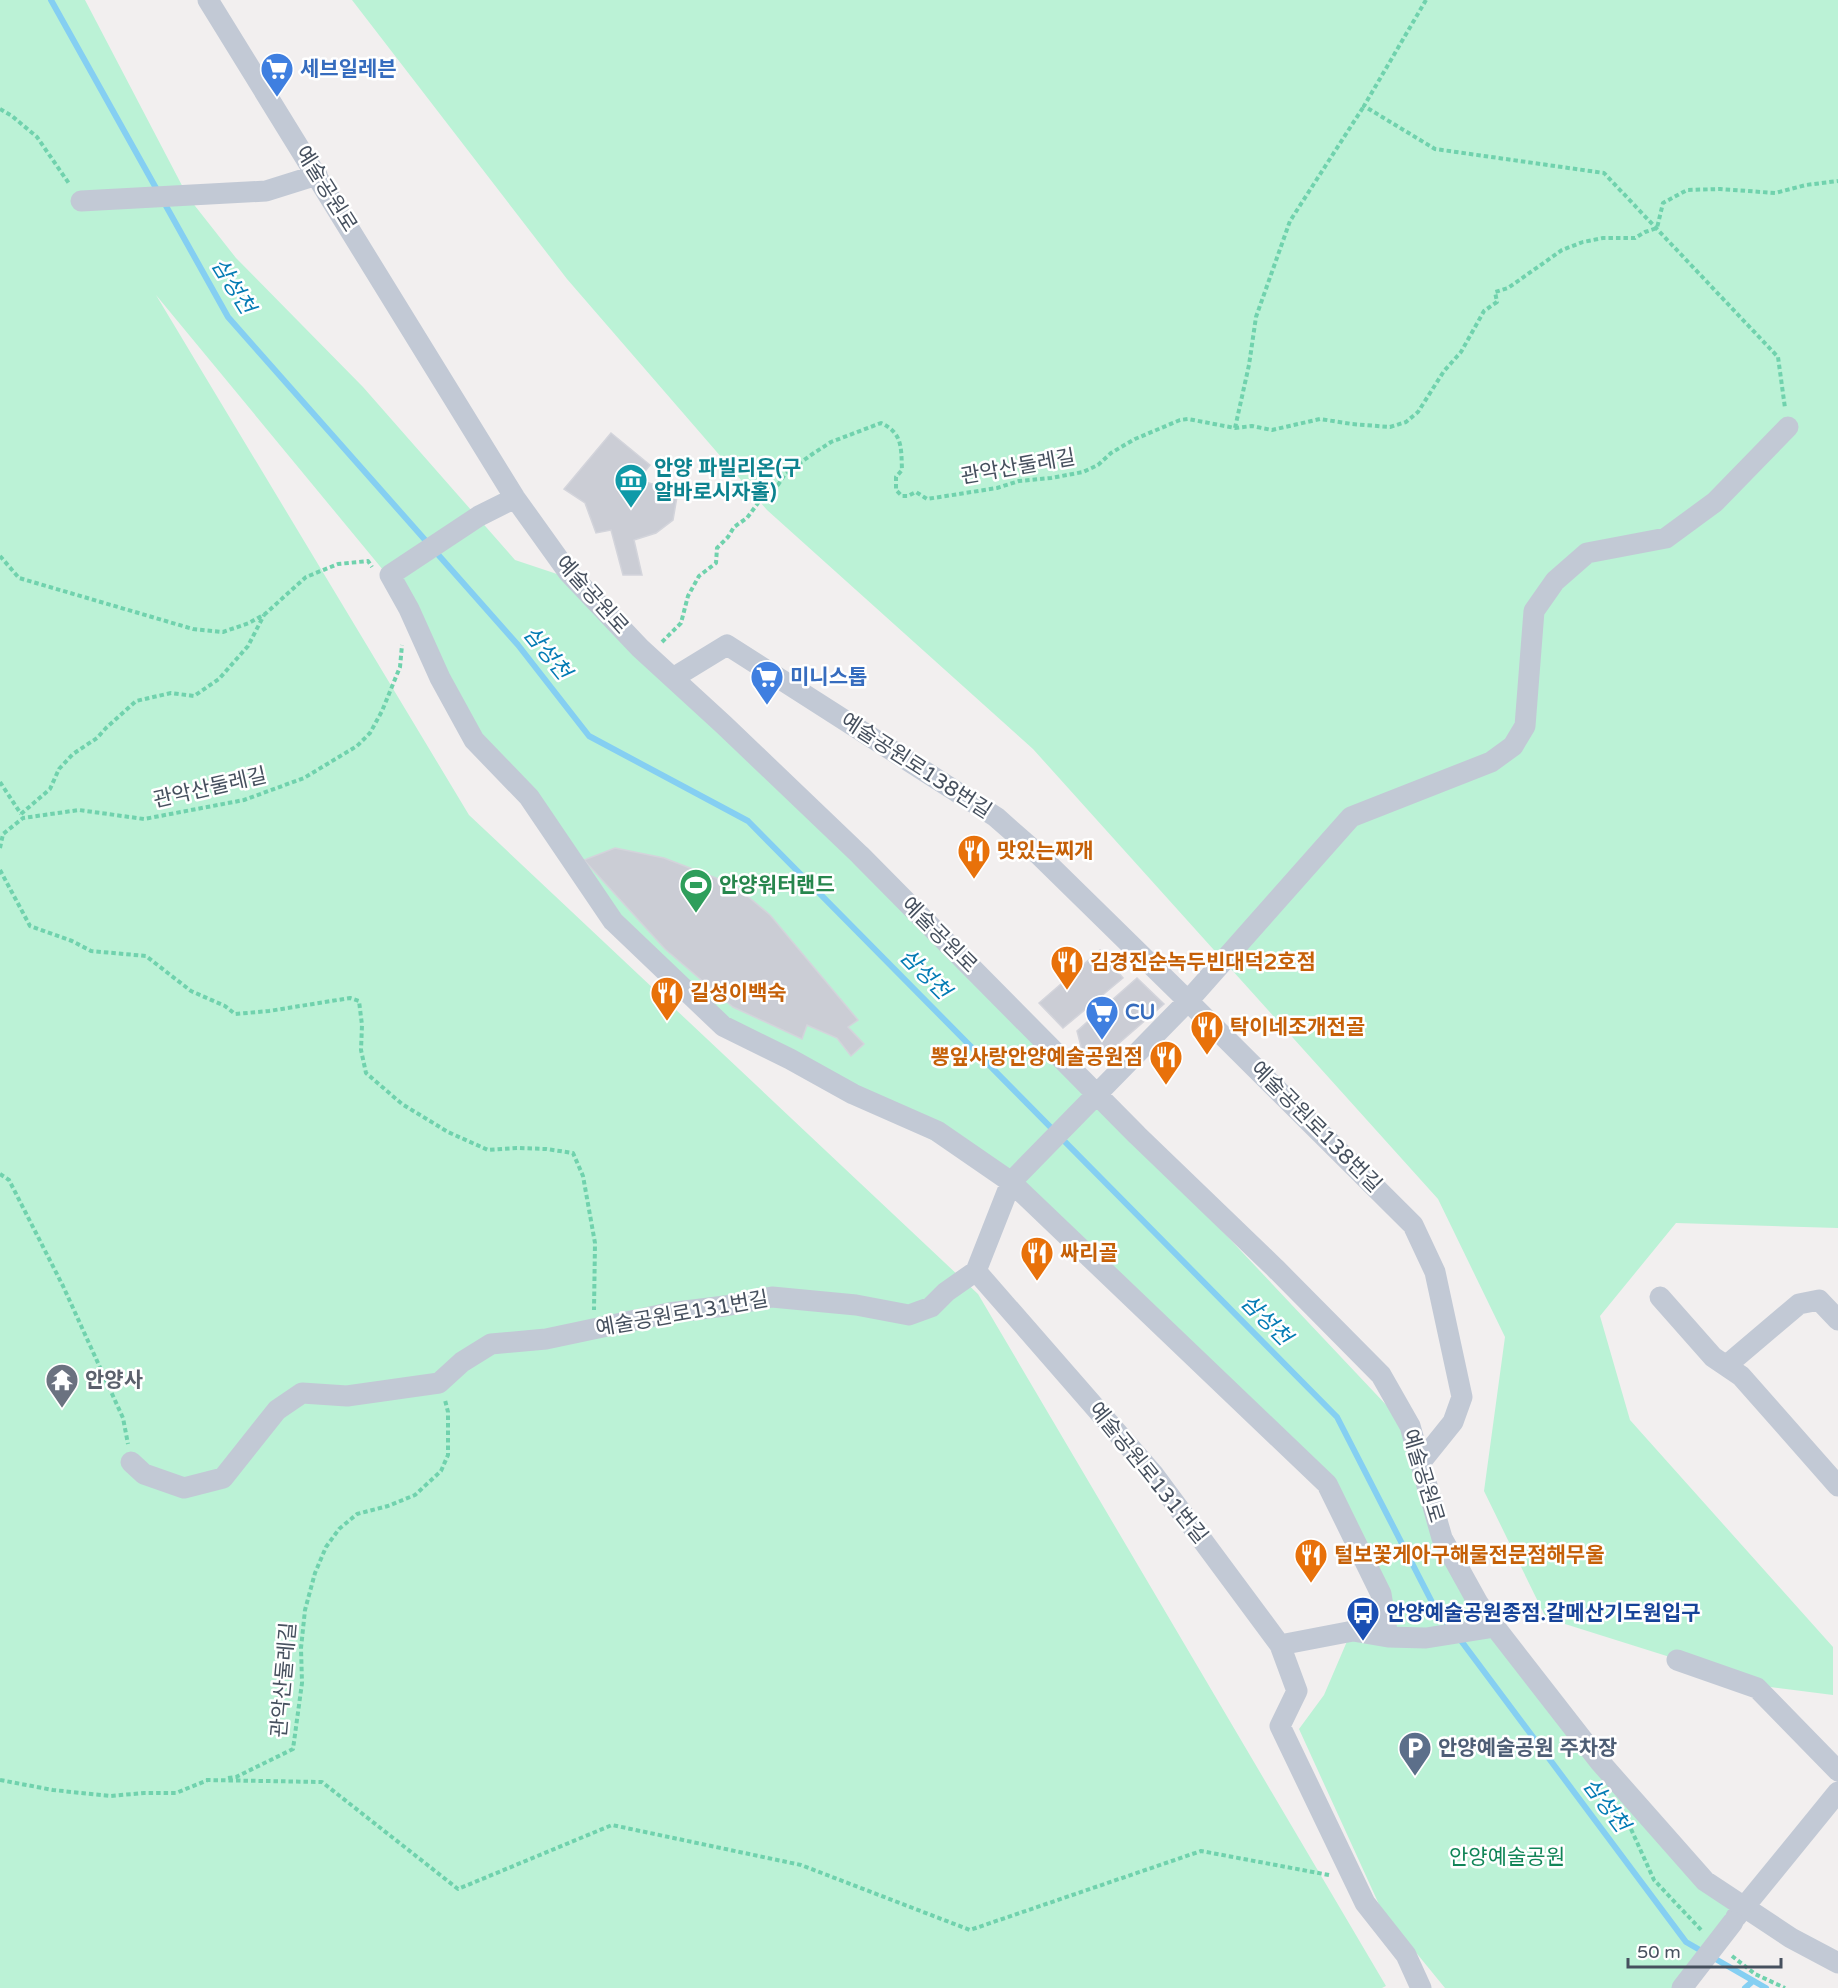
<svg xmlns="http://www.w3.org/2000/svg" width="1838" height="1988" viewBox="0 0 1838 1988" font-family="'Varela Round','Noto Sans KR',sans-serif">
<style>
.green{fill:#bbf2d6}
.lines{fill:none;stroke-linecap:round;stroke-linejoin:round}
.stream{stroke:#85cff2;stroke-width:6}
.building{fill:#cbcdd5;stroke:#d3d4db;stroke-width:1.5}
.path{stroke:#70d2ad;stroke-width:4;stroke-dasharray:4.5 3;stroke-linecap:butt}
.minor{stroke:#c2c9d5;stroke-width:21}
.minor-bridge{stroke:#c2c9d5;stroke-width:21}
.labels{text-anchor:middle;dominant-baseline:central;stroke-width:5;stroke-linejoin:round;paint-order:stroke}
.shop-label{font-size:21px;font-weight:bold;fill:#366cbe;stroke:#fff;text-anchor:start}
.street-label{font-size:21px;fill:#46505e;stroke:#fff}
.culture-label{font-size:21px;font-weight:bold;fill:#0d838f;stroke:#fff;text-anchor:start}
.food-label{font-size:21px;font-weight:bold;fill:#c56008;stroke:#fff;text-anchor:start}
.leisure-label{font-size:21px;font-weight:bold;fill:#27864d;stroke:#fff;text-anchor:start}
.worship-label{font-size:21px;font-weight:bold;fill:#5b616d;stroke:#fff;text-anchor:start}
.transit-label{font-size:21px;font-weight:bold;fill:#164399;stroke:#fff;text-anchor:start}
.service-label{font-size:21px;font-weight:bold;fill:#4e5e75;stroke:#fff;text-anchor:start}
.park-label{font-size:21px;fill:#118558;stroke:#fff}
.water-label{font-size:22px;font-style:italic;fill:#037bb4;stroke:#fff}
</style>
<rect width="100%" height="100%" fill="#f2efef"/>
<path class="green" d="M0,0H85L188,197L236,258L363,387L515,560L563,576L1094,1095L1407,1427L1440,1539L1493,1628L1742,1908L1681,1988H1445L1382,1911L1299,1729L1324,1695L1351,1632L1386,1638L1379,1595L1325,1485L1009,1183L851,1095L720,1027L560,847L472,741L388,576L156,295L469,815L978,1294L1386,1986L1382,1988H0Z
M352,0H1838V1228L1676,1223L1600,1316L1630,1420L1833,1647V1695L1762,1686L1546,1618L1484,1491L1505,1337L1438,1199L1033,749L767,510L567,279Z"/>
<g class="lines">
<path class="stream" d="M51,0L228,317L518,645L589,736L748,821L1337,1417L1434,1606L1452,1630
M1459,1638L1686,1942L1766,1988
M1745,1988L1753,1981"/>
</g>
<path class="building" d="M611,433L650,465L638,480L678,491L673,520L656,533L634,540L642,575H623L611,530L596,533L585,503L564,489Z
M615,848L664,858L734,885L770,915L858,1020L848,1027L864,1044L851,1056L837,1038L807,1025L802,1039L733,1007L665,949L584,860Z
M1100,950L1123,978L1063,1028L1039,1003Z
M1137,978L1164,1004L1102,1058L1083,1054L1077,1031Z"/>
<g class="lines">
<path class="path" d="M1426,0L1364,106L1435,149L1604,173L1778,357L1785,408
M0,109L12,116L37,137L70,185
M1235,428L1249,365L1256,317L1290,221L1364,106
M0,556L19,578L193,629L223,632L249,623L265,614L306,577L338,564L368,561L372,567
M662,642L681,623L688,596L699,576L716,563L717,548L728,537L734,527L747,518L766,492L778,485L785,474L811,455L831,442L881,423C903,433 901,448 902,470L896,477V490L902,496H908L916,492L927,499L997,488L1019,481L1051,478L1083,472L1098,465L1111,453L1135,439L1180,420L1188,419L1235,428L1252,426L1272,430L1320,419L1352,424L1390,427L1406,422L1418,412L1444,371L1461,352L1484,311L1497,302L1495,292L1508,288L1562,250L1583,242L1603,238H1635L1645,232L1657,228L1663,203L1687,190L1720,189L1775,193L1806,185L1838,181
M0,782L21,814
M21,814L50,789L59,769L73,754L97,738L106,728L136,701L171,693L194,696L219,679L248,646L264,615
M0,848L3,834L23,818L79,810L144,819L244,800L304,778L357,746L370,733L382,711L400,667L402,645
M0,870L30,926L72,941L91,951L146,956L191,991L225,1006L235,1014L269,1011L350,998L359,1001L362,1025L361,1050L366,1073L402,1104L448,1132L488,1150L517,1148L546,1149L573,1153L583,1176L595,1243L594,1310
M0,1174L9,1180L63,1286L123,1418L128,1444
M228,1778L236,1777L293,1749L302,1683L301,1648L305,1610L315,1573L326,1547L339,1529L357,1514L388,1506L415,1495L441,1471L448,1455V1412L445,1400
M0,1780L53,1790L110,1796L144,1793H176L208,1780
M206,1780L322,1782L458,1889L612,1825L801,1865L970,1930L1201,1851L1329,1875
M1631,1829L1654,1880L1703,1932
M1732,1956L1755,1974L1785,1988"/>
<path class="minor" d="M208,0L515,498L568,572L640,648L724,725L860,855L1137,1135L1275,1268L1381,1375L1410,1426L1442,1538L1478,1603L1495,1627L1600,1762L1705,1881L1791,1938L1838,1963
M81,201L266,191L317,175
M515,498L479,516L390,575L409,609L440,678L474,740L529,797L613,921L723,1026L790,1059L853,1094L937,1131L1011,1182L1327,1484L1381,1594L1388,1637
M673,678L727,645L996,817L1038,854L1188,1001L1413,1225L1435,1272L1462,1397L1453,1422L1420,1463
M976,1271L1011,1182L1188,1001L1351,817L1491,762L1513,746L1525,726L1534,611L1555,581L1587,553L1666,538L1715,502L1788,427
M976,1271L1154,1475L1280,1645L1297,1691L1280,1726L1365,1903L1406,1955L1421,1988
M1660,1297L1713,1357L1741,1376L1838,1486
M1727,1365L1799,1304L1819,1300L1838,1320
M131,1462L144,1474L184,1488L223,1478L277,1410L302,1393L347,1396L439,1383L462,1362L491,1344L546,1339L669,1313L725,1306L772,1297L856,1305L909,1315L931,1307L946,1292L976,1271
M1280,1645L1353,1631L1388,1637L1426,1638L1495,1627
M1677,1660L1757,1688L1838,1771
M1736,1917L1838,1792"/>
<path class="minor-bridge" d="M1682,1988L1733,1922"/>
</g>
<defs>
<g id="supermarket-pin" transform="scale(1.725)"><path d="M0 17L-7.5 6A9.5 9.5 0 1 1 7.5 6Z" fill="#3f7fe0" stroke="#fff"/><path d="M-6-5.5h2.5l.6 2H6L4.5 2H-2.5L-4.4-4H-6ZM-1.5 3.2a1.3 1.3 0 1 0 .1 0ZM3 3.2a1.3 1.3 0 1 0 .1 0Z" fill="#fff"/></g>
<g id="museum-pin" transform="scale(1.725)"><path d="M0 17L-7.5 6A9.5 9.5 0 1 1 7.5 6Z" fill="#0f9aa8" stroke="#fff"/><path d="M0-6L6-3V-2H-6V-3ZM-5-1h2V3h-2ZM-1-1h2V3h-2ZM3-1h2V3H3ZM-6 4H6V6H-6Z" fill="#fff"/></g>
<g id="restaurant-pin" transform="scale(1.725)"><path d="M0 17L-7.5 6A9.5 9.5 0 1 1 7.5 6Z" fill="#e8710a" stroke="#fff"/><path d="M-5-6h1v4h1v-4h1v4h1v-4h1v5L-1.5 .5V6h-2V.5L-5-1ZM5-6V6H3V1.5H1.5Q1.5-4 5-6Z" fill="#fff"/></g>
<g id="stadium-pin" transform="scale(1.725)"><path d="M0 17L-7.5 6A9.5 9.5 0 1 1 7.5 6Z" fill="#2e9e5b" stroke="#fff"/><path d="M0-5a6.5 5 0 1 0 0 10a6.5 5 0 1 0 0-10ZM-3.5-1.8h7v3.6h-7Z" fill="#fff"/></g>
<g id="temple-pin" transform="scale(1.725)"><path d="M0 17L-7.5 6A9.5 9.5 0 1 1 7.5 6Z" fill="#6b7280" stroke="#fff"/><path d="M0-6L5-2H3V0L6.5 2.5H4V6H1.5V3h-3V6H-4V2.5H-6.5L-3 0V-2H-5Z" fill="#fff"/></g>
<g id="bus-pin" transform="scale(1.725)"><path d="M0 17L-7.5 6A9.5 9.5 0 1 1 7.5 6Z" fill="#1a4fb4" stroke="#fff"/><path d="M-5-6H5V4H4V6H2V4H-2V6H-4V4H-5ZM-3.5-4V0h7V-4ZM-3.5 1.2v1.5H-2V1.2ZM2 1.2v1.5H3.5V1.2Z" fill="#fff"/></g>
<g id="parking-pin" transform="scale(1.725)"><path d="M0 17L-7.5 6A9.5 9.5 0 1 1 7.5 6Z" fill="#5c6f8a" stroke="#fff"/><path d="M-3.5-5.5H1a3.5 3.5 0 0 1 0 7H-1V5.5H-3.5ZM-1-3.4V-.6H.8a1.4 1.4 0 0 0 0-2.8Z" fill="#fff"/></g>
</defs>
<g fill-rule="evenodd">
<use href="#supermarket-pin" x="277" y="69"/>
<use href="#museum-pin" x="631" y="480"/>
<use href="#supermarket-pin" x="767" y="677"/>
<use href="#restaurant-pin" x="974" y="851"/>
<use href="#stadium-pin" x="696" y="885"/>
<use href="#restaurant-pin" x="1067" y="962"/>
<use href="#restaurant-pin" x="667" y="993"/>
<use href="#supermarket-pin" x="1102" y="1012"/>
<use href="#restaurant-pin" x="1207" y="1027"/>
<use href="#restaurant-pin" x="1166" y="1057"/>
<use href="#restaurant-pin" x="1037" y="1253"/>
<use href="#temple-pin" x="62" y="1380"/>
<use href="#restaurant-pin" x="1311" y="1555"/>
<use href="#bus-pin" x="1363" y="1613"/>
<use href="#parking-pin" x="1415" y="1748"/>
</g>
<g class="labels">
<g class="shop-label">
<text x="300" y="69">세브일레븐</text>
<text x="790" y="677">미니스톱</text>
<text x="1125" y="1012">CU</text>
</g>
<g class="street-label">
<text transform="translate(326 189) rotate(58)">예술공원로</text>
<text transform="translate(1018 467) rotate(-10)">관악산둘레길</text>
<text transform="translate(592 595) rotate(48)">예술공원로</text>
<text transform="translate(916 766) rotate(33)">예술공원로138번길</text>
<text transform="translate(210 788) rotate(-13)">관악산둘레길</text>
<text transform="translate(939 935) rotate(45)">예술공원로</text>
<text transform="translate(1316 1127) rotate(45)">예술공원로138번길</text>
<text transform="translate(682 1314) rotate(-10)">예술공원로131번길</text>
<text transform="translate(1148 1473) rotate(51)">예술공원로131번길</text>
<text transform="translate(1423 1476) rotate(73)">예술공원로</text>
<text transform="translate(284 1680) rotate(-85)">관악산둘레길</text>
</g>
<g class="culture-label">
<text x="654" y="468">안양 파빌리온(구<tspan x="654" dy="24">알바로시자홀)</tspan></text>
</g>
<g class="food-label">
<text x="997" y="851">맛있는찌개</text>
<text x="1090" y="962">김경진순녹두빈대덕2호점</text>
<text x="690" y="993">길성이백숙</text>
<text x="1230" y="1027">탁이네조개전골</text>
<text x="1143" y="1057" text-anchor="end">뽕잎사랑안양예술공원점</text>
<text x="1060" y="1253">싸리골</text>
<text x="1334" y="1555">털보꽃게아구해물전문점해무울</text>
</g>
<g class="leisure-label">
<text x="719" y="885">안양워터랜드</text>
</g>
<g class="worship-label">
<text x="85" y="1380">안양사</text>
</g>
<g class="transit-label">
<text x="1386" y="1613">안양예술공원종점.갈메산기도원입구</text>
</g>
<g class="service-label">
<text x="1438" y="1748">안양예술공원 주차장</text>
</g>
<g class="park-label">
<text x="1507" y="1857">안양예술공원</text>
</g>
<g class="water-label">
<text transform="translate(233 286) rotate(58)">삼성천</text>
<text transform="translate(547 653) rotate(51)">삼성천</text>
<text transform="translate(925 974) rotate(45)">삼성천</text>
<text transform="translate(1266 1320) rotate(45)">삼성천</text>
<text transform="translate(1606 1805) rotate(53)">삼성천</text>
</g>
</g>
<path d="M1628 1958v9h153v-9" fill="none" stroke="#46505e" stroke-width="3"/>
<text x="1637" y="1958" font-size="18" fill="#46505e" stroke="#ffffff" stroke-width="4.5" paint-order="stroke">50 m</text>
</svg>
